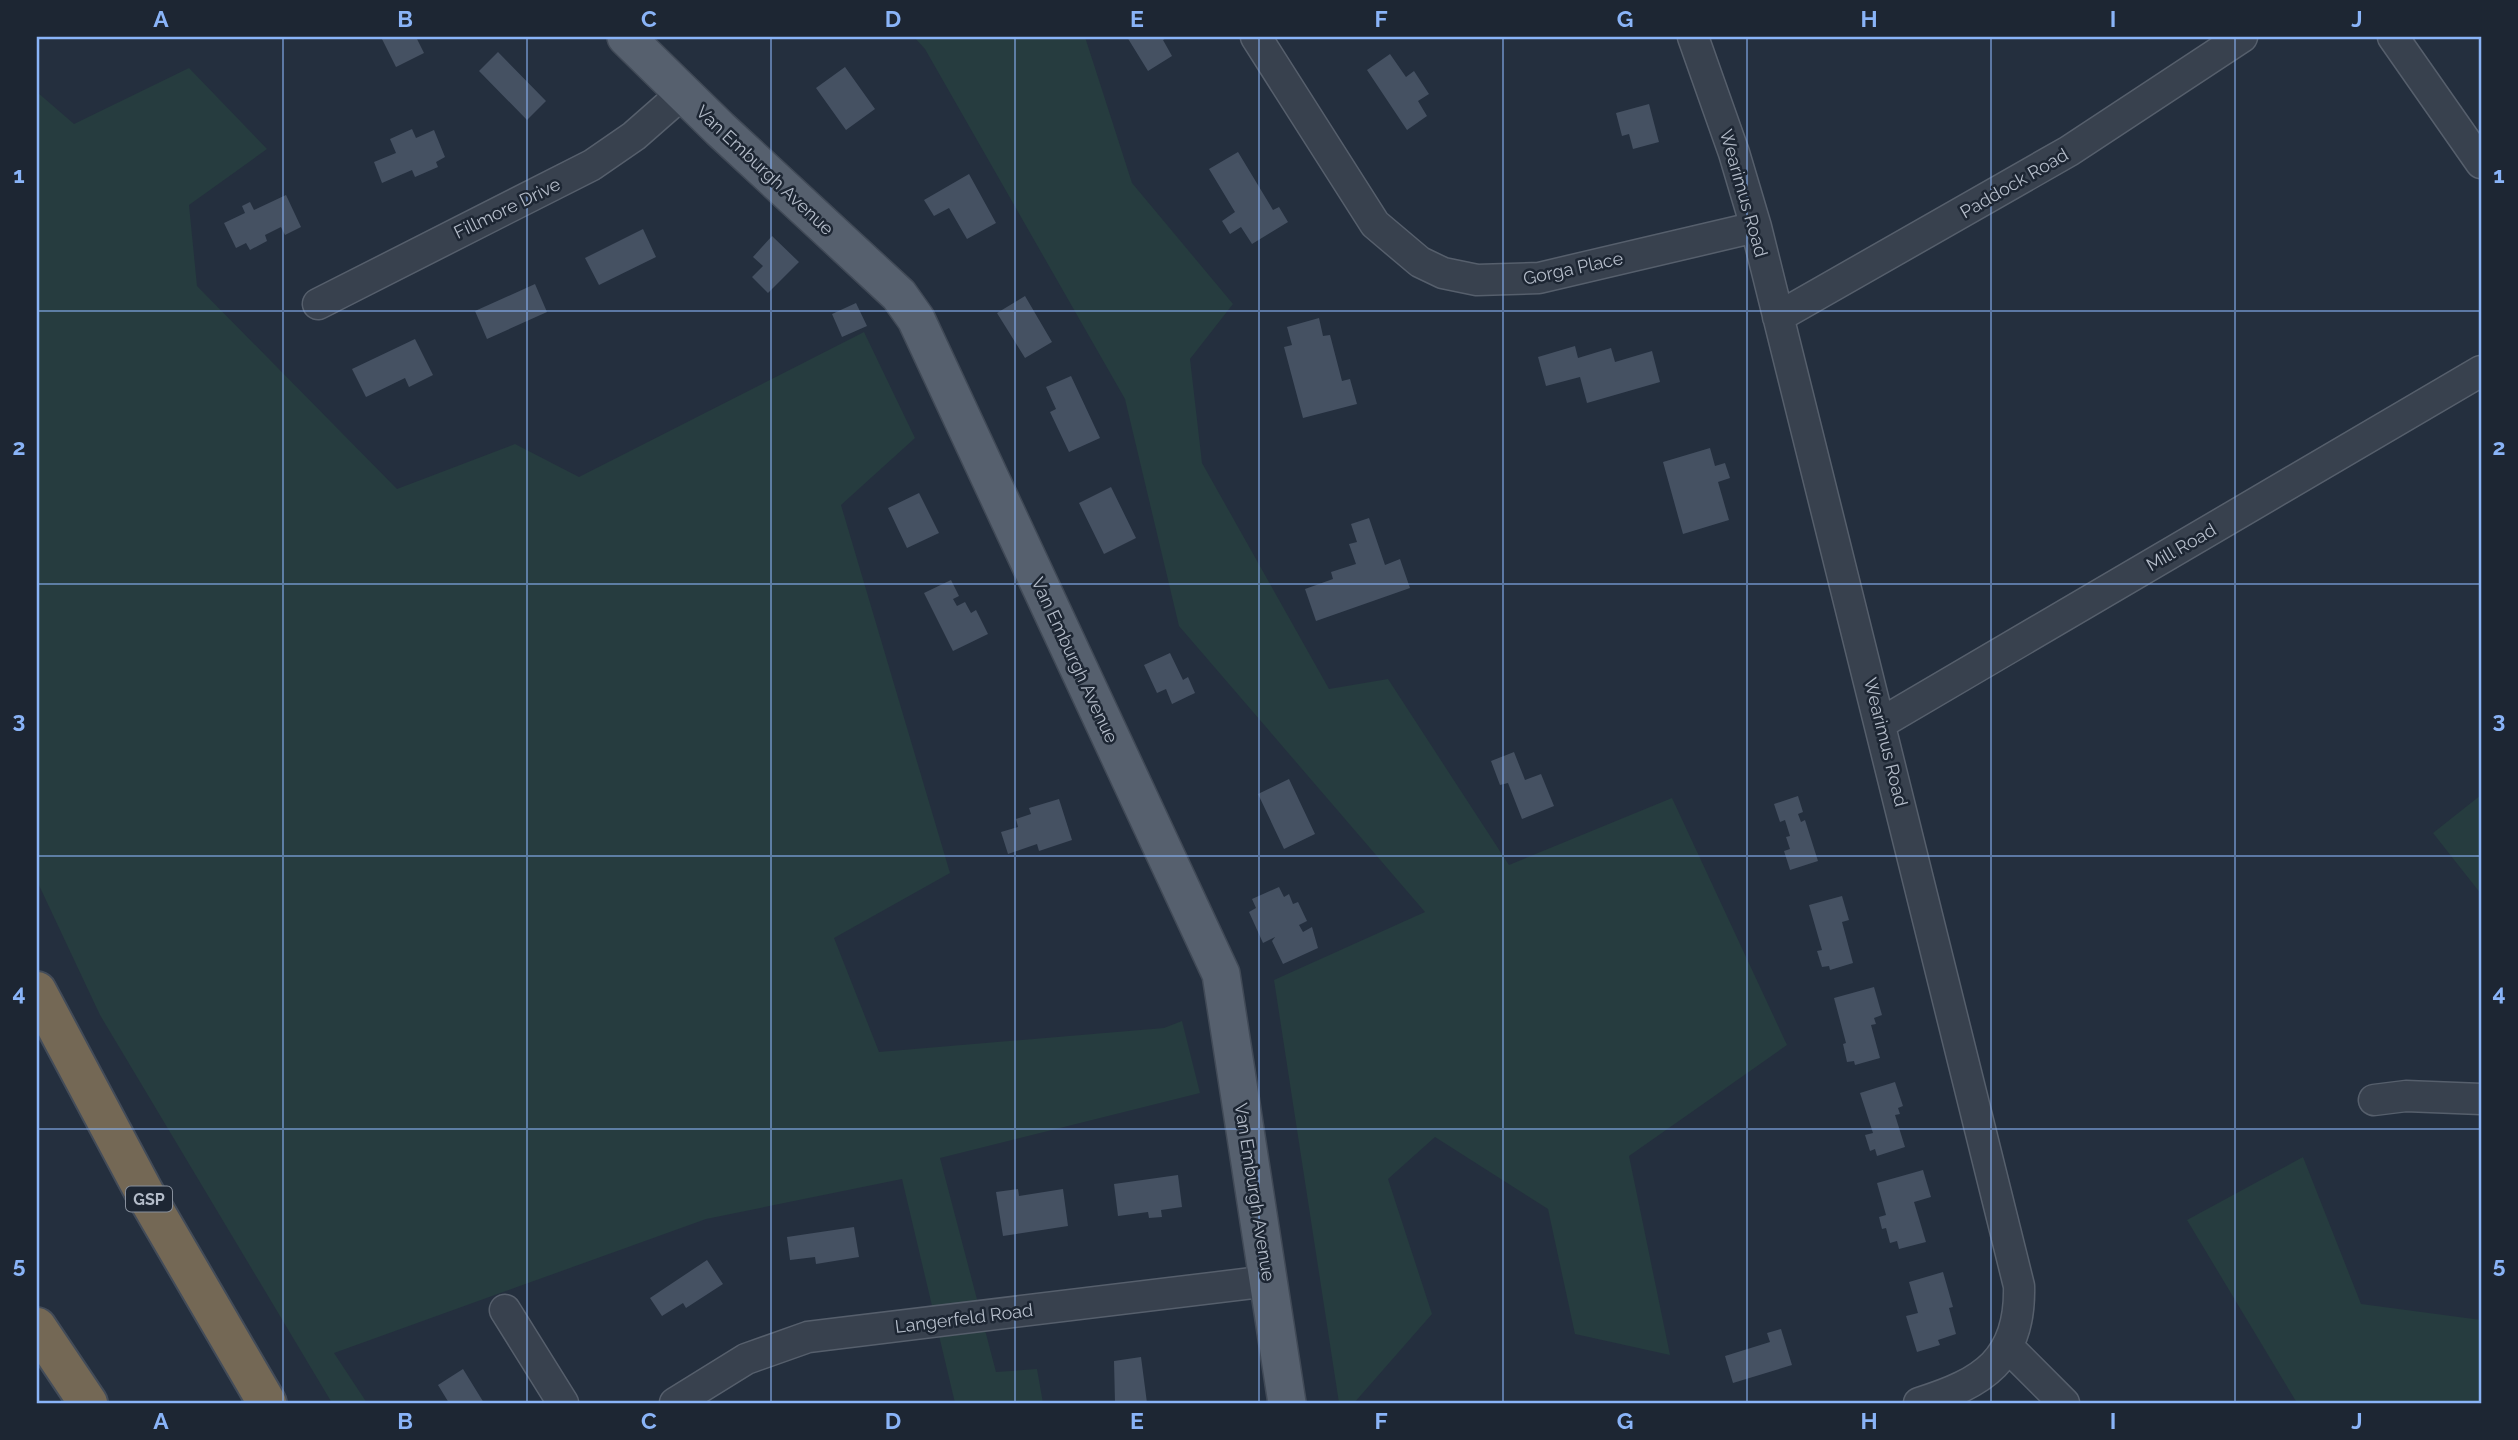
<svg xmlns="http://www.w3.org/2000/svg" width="2518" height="1440" viewBox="0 0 2518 1440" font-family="Raleway,sans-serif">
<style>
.green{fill:#263c3f}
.building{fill:#455162}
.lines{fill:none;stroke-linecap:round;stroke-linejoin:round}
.minor-casing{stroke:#565f6c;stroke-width:33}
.major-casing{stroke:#414a57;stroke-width:40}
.highway-casing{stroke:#434c59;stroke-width:42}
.minor{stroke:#38414e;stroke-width:30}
.major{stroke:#56606e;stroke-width:37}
.highway{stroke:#746855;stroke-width:38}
.grid{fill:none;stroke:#8ab4f8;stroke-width:2;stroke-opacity:0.55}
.labels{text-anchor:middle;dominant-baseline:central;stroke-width:5;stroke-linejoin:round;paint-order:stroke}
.shield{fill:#1d2633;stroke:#878f9c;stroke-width:2}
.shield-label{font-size:16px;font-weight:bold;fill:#b4bcc9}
.street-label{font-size:18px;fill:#b4bcc9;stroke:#1d2633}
.neatline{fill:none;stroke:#8ab4f8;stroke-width:2.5}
.grid-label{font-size:23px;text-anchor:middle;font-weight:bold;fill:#8ab4f8}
</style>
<rect width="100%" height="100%" fill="#242f3e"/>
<path class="green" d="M914,37H1085L1132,183L1233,304L1190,359L1202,463L1329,689L1388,679L1509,865L1672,798L1787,1045L1629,1156L1670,1355L1575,1334L1548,1209L1435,1137L1388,1179L1432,1314L1354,1403H1339L1274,980L1425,912L1179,626L1125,399L925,49Z
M189,68L267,149L189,205L197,286L397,489L515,444L579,477L864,332L915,438L841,505L950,873L834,938L879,1052L1164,1028L1182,1021L1200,1093L940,1158L996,1372L1037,1369L1043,1403H955L902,1179L706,1219L334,1353L367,1403H332L100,1015L37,881V92L74,124Z
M2481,795V894L2433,833Z
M2303,1157L2361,1304L2481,1320V1403H2297L2187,1220Z"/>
<path class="building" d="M381,37H416L424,53L396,67Z
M1127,37H1168L1163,40L1172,56L1148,71Z
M498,52L546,101L527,120L479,71Z
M1390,54L1406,77L1414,71L1429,94L1418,101L1427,116L1407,130L1367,70Z
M845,67L875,109L846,130L816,88Z
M1649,104L1659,142L1633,149L1629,134L1622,136L1616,113Z
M412,129L416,138L434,130L445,157L436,162L438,167L415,177L412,170L382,183L374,162L396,153L390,139Z
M1238,152L1273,210L1279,207L1288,222L1252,244L1241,227L1230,234L1222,221L1235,212L1209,169Z
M969,174L996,223L967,239L949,208L934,216L924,200Z
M286,195L301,227L285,235L281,227L265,235L267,241L250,250L246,243L236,248L224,223L245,213L242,206L250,202L254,210Z
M643,229L656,257L599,285L585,258Z
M772,236L799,262L768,293L752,277L763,266L753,257Z
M535,284L547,312L487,339L475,311Z
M1025,296L1052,342L1025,358L997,313Z
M856,303L867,326L842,337L832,314Z
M1319,318L1323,336L1330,335L1342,381L1350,379L1357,404L1303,418L1284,347L1292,345L1287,327Z
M415,339L433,375L409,387L405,378L366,397L352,369Z
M1575,346L1578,358L1611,348L1615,362L1652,351L1660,382L1587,403L1580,377L1546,386L1538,357Z
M1071,376L1100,438L1069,452L1050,412L1056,409L1046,387Z
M1710,448L1715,466L1725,463L1730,478L1718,482L1729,520L1683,534L1663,462Z
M1111,487L1136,538L1104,554L1079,503Z
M919,493L939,533L907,548L888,508Z
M1369,518L1385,565L1400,559L1410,588L1316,621L1305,589L1333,579L1331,572L1356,564L1349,544L1357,542L1351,524Z
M951,580L959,596L953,599L957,606L965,602L971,613L976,610L988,634L953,651L924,593Z
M1170,653L1183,680L1188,677L1195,693L1172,704L1166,689L1157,693L1144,665Z
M1514,752L1525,780L1541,774L1554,806L1522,819L1508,783L1500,785L1491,761Z
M1289,779L1315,834L1284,849L1258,794Z
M1798,796L1803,812L1798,814L1801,822L1805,820L1818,861L1790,870L1784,851L1790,849L1786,837L1790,836L1785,820L1780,822L1774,804Z
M1059,799L1072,840L1039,851L1037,844L1008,854L1001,832L1018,827L1016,819L1031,814L1029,808Z
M1279,887L1284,897L1289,894L1293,904L1298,902L1307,921L1299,925L1303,932L1312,927L1318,948L1283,964L1272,941L1275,937L1263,943L1249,912L1256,908L1252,899Z
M1842,896L1849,920L1842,922L1853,963L1830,970L1829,966L1822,967L1817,951L1822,950L1809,905Z
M1874,987L1882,1015L1874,1018L1876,1024L1871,1025L1880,1058L1855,1065L1854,1061L1847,1062L1843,1044L1846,1043L1834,998Z
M1895,1082L1903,1106L1898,1108L1900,1114L1895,1115L1905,1147L1877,1156L1875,1149L1870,1151L1865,1135L1873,1133L1860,1093Z
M1923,1170L1931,1197L1914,1202L1926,1242L1899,1249L1897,1241L1890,1243L1886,1228L1882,1229L1879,1217L1886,1215L1877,1183Z
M1178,1175L1182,1207L1161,1210L1162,1217L1149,1218L1148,1212L1118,1216L1114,1184Z
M1018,1189L1019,1196L1063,1189L1068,1226L1003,1236L996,1192Z
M854,1227L859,1257L816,1264L815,1257L790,1260L787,1237Z
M707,1260L723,1284L686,1308L683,1303L662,1316L650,1298Z
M1943,1272L1953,1307L1949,1308L1956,1334L1938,1340L1940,1345L1917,1352L1906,1316L1918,1313L1909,1282Z
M1781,1329L1792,1365L1733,1383L1725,1356L1770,1342L1767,1333Z
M1141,1357L1147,1403H1115L1114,1361Z
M463,1369L484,1403H449L438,1385Z"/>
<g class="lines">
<g class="minor-casing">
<path id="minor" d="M1256,37L1375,224L1420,262L1443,273L1477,280L1539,278L1756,227
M1693,37L1734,153L1756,227L2019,1286C2021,1360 1983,1383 1919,1403
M2393,37L2481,163
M318,304L592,165L634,136L683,93
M1778,317L2069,151L2242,37
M1881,723L2481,371
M2374,1100L2406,1096L2481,1099
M505,1310L563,1403
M2008,1347L2064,1403
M675,1403L746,1359L808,1337L1269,1281"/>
</g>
<g class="major-casing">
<path id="major" d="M626,37L720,129L899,295L916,319L1221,974L1287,1403"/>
</g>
<g class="highway-casing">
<path id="highway" d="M37,991L144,1192L267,1403
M37,1327L88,1403"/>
</g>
<use href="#minor" class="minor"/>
<use href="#major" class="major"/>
<use href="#highway" class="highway"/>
</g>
<path class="grid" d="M283,37V1403M527,37V1403M771,37V1403M1015,37V1403M1259,37V1403M1503,37V1403M1747,37V1403M1991,37V1403M2235,37V1403M37,311H2481M37,584H2481M37,856H2481M37,1129H2481"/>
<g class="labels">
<rect class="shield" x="126" y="1186.5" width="46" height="25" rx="5"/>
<g class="shield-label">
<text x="149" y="1199">GSP</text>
</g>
<g class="street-label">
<text transform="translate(765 170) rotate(43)">Van Emburgh Avenue</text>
<text transform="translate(2014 183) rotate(-30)">Paddock Road</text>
<text transform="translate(1744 193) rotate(74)">Wearimus Road</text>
<text transform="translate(507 208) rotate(-26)">Fillmore Drive</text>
<text transform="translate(1573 268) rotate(-12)">Gorga Place</text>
<text transform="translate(2181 547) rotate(-30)">Mill Road</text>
<text transform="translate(1075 660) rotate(65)">Van Emburgh Avenue</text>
<text transform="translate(1886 742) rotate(76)">Wearimus Road</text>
<text transform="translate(1255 1192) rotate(81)">Van Emburgh Avenue</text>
<text transform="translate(964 1318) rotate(-7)">Langerfeld Road</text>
</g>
</g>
<rect width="2518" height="1440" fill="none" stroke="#1d2633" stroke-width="77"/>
<rect x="38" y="38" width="2442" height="1364" class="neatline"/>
<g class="grid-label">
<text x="161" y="27">A</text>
<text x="405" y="27">B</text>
<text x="649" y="27">C</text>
<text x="893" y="27">D</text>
<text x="1137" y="27">E</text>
<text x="1381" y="27">F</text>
<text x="1625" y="27">G</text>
<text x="1869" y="27">H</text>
<text x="2113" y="27">I</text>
<text x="2357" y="27">J</text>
<text x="19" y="183">1</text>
<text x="2499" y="183">1</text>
<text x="19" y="455">2</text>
<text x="2499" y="455">2</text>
<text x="19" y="728">3</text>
<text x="2499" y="728">3</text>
<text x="19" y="1001">4</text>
<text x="2499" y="1001">4</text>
<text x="19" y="1273">5</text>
<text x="2499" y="1273">5</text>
<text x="161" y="1429">A</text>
<text x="405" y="1429">B</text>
<text x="649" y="1429">C</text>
<text x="893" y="1429">D</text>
<text x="1137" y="1429">E</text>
<text x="1381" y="1429">F</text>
<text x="1625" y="1429">G</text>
<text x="1869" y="1429">H</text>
<text x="2113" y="1429">I</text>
<text x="2357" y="1429">J</text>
</g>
</svg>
